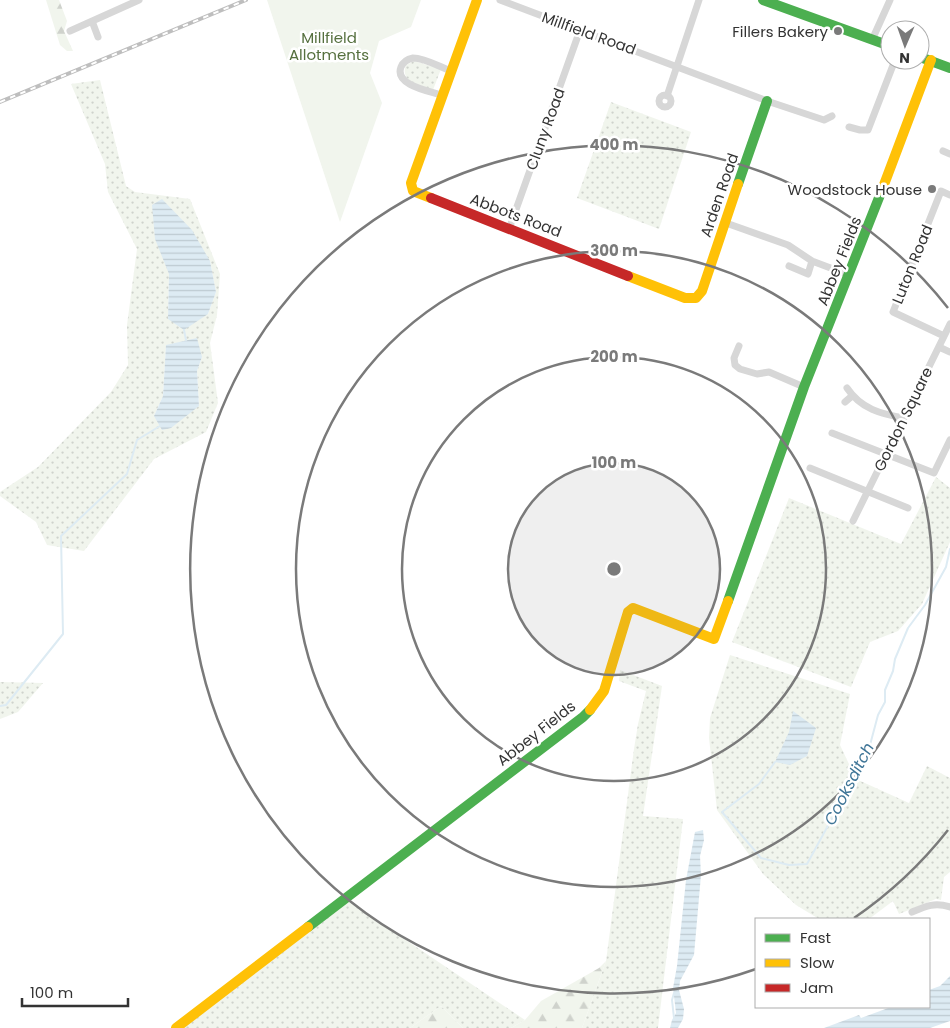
<svg xmlns="http://www.w3.org/2000/svg" width="950" height="1028" viewBox="0 0 950 1028" font-family="Poppins,sans-serif">
<style>
.grass{fill:url(#grass-dots);fill-rule:evenodd}
.forest{fill:url(#forest-firs)}
.garden{fill:#f1f5ed}
.water{fill:url(#water-rules)}
.lines{fill:none;stroke-linecap:round;stroke-linejoin:round}
.stream{stroke:#ddebf3;stroke-width:2}
.street{stroke:#d7d7d7;stroke-width:7}
.fast{stroke:#4caf50;stroke-width:10}
.slow{stroke:#ffc107;stroke-width:10}
.jam{stroke:#c62828;stroke-width:10}
.rail-casing{stroke:#bebebe;stroke-width:4}
.rail{stroke:#fff;stroke-width:2;stroke-dasharray:5.5;stroke-linecap:butt}
.ring{fill:none;stroke:#7a7a7a;stroke-width:2.5}
.poi-dot{fill:#7a7a7a;stroke:#fff;stroke-width:2}
.labels{text-anchor:middle;dominant-baseline:central;stroke-width:5;stroke-linejoin:round;paint-order:stroke}
.poi-label{font-size:15px;fill:#333;stroke:#fff;text-anchor:end}
.street-label{font-size:15px;fill:#333;stroke:#fff}
.park-label{font-size:15px;fill:#56703f;stroke:#fff}
.water-label{font-size:16px;font-style:italic;fill:#3f7597;stroke:#fff}
.centre{fill:#7a7a7a;stroke:#fff;stroke-width:2.5}
.ring-label{font-size:15px;text-anchor:middle;font-weight:bold;fill:#7a7a7a;stroke:#fff;stroke-width:5;stroke-linejoin:round;paint-order:stroke}
</style>
<defs>
<pattern id="grass-dots" width="8" height="8" patternUnits="userSpaceOnUse" patternTransform="scale(1.25)"><rect width="8" height="8" fill="#f1f5ed"/><path d="M2 2h.1M6 6h.1" fill="none" stroke="#cfd2cc" stroke-width="1.8" stroke-linecap="round"/></pattern>
<pattern id="forest-firs" width="22" height="20" patternUnits="userSpaceOnUse" patternTransform="scale(1.25)"><rect width="22" height="20" fill="#f1f5ed"/><path d="M5 1l3.5 6h-7zM16 11l3.5 6h-7z" fill="#cfd2cc"/></pattern>
<pattern id="water-rules" width="6" height="5" patternUnits="userSpaceOnUse" patternTransform="scale(1.25)"><rect width="6" height="5" fill="#ddebf3"/><path d="M0 2.5h6" fill="none" stroke="#becad1"/></pattern>
</defs>
<rect width="100%" height="100%" fill="#fff"/>
<path class="grass" d="M414,61L441,69L433,90C421,86 399,82 406,65Z
M100,80L126,186L135,192L190,199L220,274L217,315L210,343L218,403L206,432L154,459L84,551L47,545L36,522L0,496V492L38,467L111,392L128,365L127,325L137,249L108,192L105,164L71,84ZM210,261L216,292L208,314L168,319L169,274ZM166,346L202,357L197,371L199,406L154,416L163,396Z
M611,102L691,132L659,229L577,198Z
M936,477L950,488V542L922,604L898,631L870,642L851,687L732,642L789,498L901,544Z
M730,655L850,694L840,745L856,779L909,803L927,766L950,778V872L944,877L941,900L936,899L899,914L893,901L869,919H819L796,905L763,874L717,810L709,738L710,718Z
M620,670L662,686L643,816L683,819L658,1028H582L606,961L634,749L638,724L646,691L619,681Z
M0,682L43,683L18,712L0,719Z
M346,897L388,928L525,1020L511,1028H463L441,1006L410,1028H176Z"/>
<path class="forest" d="M46,0H59L67,21L64,31L73,51H67L60,45Z
M606,961L582,1028H511L525,1020L541,1001L599,968Z
M441,1006L463,1028H410Z"/>
<path class="garden" d="M267,0H421L411,27L379,41L370,73L382,103L340,222Z"/>
<path class="water" d="M162,199L192,230L210,261L216,292L208,314L184,330L168,319L169,274L155,239L152,205Z
M197,338L202,357L197,371L199,406L171,428L162,430L154,416L163,396L166,345Z
M793,711L816,728L807,756L790,765L775,762L789,732Z
M703,830L704,840L700,856L701,875L694,955L680,981L679,990L684,1009L683,1019L678,1028H670L672,1020L676,1013L673,988L677,966L686,880L695,832Z
M950,976V1021L930,1028H824L859,1015L861,1018L891,1007H929V990L940,986Z"/>
<g class="lines">
<path class="stream" d="M184,330L186,340
M0,706L6,705L63,634L61,536L127,474L137,440L160,426
M775,762L759,784L722,812L761,858L789,865L807,864L842,800L846,787L850,785L858,771V765L861,756L870,745L878,715L885,702V690L893,671L895,659L908,628L925,605L946,567L950,549
M674,993L672,1000L674,1018"/>
<path class="street" d="M500,0L767,101L824,120L832,116
M92,21L98,37
M70,31L139,0
M872,40L890,0
M441,95C429,91 394,85 401,67C403,62 408,59 413,58C425,58 440,67 451,71
M659 101a6 6 0 1 1 12 0a6 6 0 1 1-12 0Z
M667,96L699,0
M849,127L860,130H868L895,60
M943,151L950,154
M726,223L788,245L812,261L849,275
M509,229L580,30
M789,266L808,274L812,261
M944,336L893,312L941,191L950,195
M739,346L734,358L735,365L740,369L757,374L769,372L804,387
M939,347L950,352
M847,388C861,409 881,414 904,418
M845,402L852,396
M832,433L934,473L950,440
M810,468L908,508
M853,521L950,324
M912,912C926,906 935,902 950,907"/>
<path class="fast" d="M763,0L890,46
M920,57L950,68
M738,184L767,101
M728,601L804,387L882,190
M308,927L583,717L590,710"/>
<path class="slow" d="M882,190L931,60
M431,198L413,191L411,183L477,0
M628,276L685,298H696L702,291L738,184
M590,710L604,691L628,612L633,608L714,639L728,601
M176,1028L308,927"/>
<path class="jam" d="M431,198L628,276"/>
<g class="rail-casing">
<path id="rail" d="M0,102L246,0"/>
</g>
<use href="#rail" class="rail"/>
</g>
<circle cx="614" cy="569" r="106" fill="#7a7a7a" fill-opacity=".12"/>
<g class="ring">
<circle cx="614" cy="569" r="106"/>
<circle cx="614" cy="569" r="212"/>
<circle cx="614" cy="569" r="318"/>
<path d="M948 830A424 424 0 0 1 854 918M756 969A424 424 0 1 1 948 308"/>
</g>
<g class="poi-dot">
<circle cx="838" cy="31" r="5"/>
<circle cx="932" cy="189" r="5"/>
</g>
<g class="labels">
<g class="poi-label">
<text x="828" y="31">Fillers Bakery</text>
<text x="922" y="189">Woodstock House</text>
</g>
<g class="street-label">
<text transform="translate(589 33) rotate(20)">Millfield Road</text>
<text transform="translate(545 129) rotate(-70)">Cluny Road</text>
<text transform="translate(719 195) rotate(-71)">Arden Road</text>
<text transform="translate(516 215) rotate(21)">Abbots Road</text>
<text transform="translate(839 261) rotate(-68)">Abbey Fields</text>
<text transform="translate(912 264) rotate(-68)">Luton Road</text>
<text transform="translate(903 419) rotate(-64)">Gordon Square</text>
<text transform="translate(536 733) rotate(-38)">Abbey Fields</text>
</g>
<g class="park-label">
<text x="329" y="37">Millfield<tspan x="329" dy="17">Allotments</tspan></text>
</g>
<g class="water-label">
<text transform="translate(849 784) rotate(-63)">Cooksditch</text>
</g>
</g>
<circle cx="614" cy="569" r="8" class="centre"/>
<g class="ring-label">
<text x="614" y="150">400 m</text>
<text x="614" y="256">300 m</text>
<text x="614" y="362">200 m</text>
<text x="614" y="468">100 m</text>
</g>
<rect x="755" y="918" width="175" height="90" fill="#ffffff" stroke="#adadad"/>
<rect x="765" y="934" width="25" height="8" fill="#4caf50" stroke="#adadad"/>
<text x="800" y="943" font-size="15" fill="#333333">Fast</text>
<rect x="765" y="959" width="25" height="8" fill="#ffc107" stroke="#adadad"/>
<text x="800" y="968" font-size="15" fill="#333333">Slow</text>
<rect x="765" y="984" width="25" height="8" fill="#c62828" stroke="#adadad"/>
<text x="800" y="993" font-size="15" fill="#333333">Jam</text>
<g transform="translate(905 45) rotate(182)"><circle r="24" fill="#ffffff" stroke="#adadad"/>
<path d="M0-4L9 19L0 12L-9 19Z" fill="#7a7a7a"/>
<text y="-8" font-size="14" font-weight="bold" text-anchor="middle" fill="#333333">N</text>
</g>
<path d="M22 998v8h106v-8" fill="none" stroke="#333333" stroke-width="2.5"/>
<text x="30" y="998" font-size="15" fill="#333333" stroke="#ffffff" stroke-width="4" paint-order="stroke">100 m</text>
</svg>
